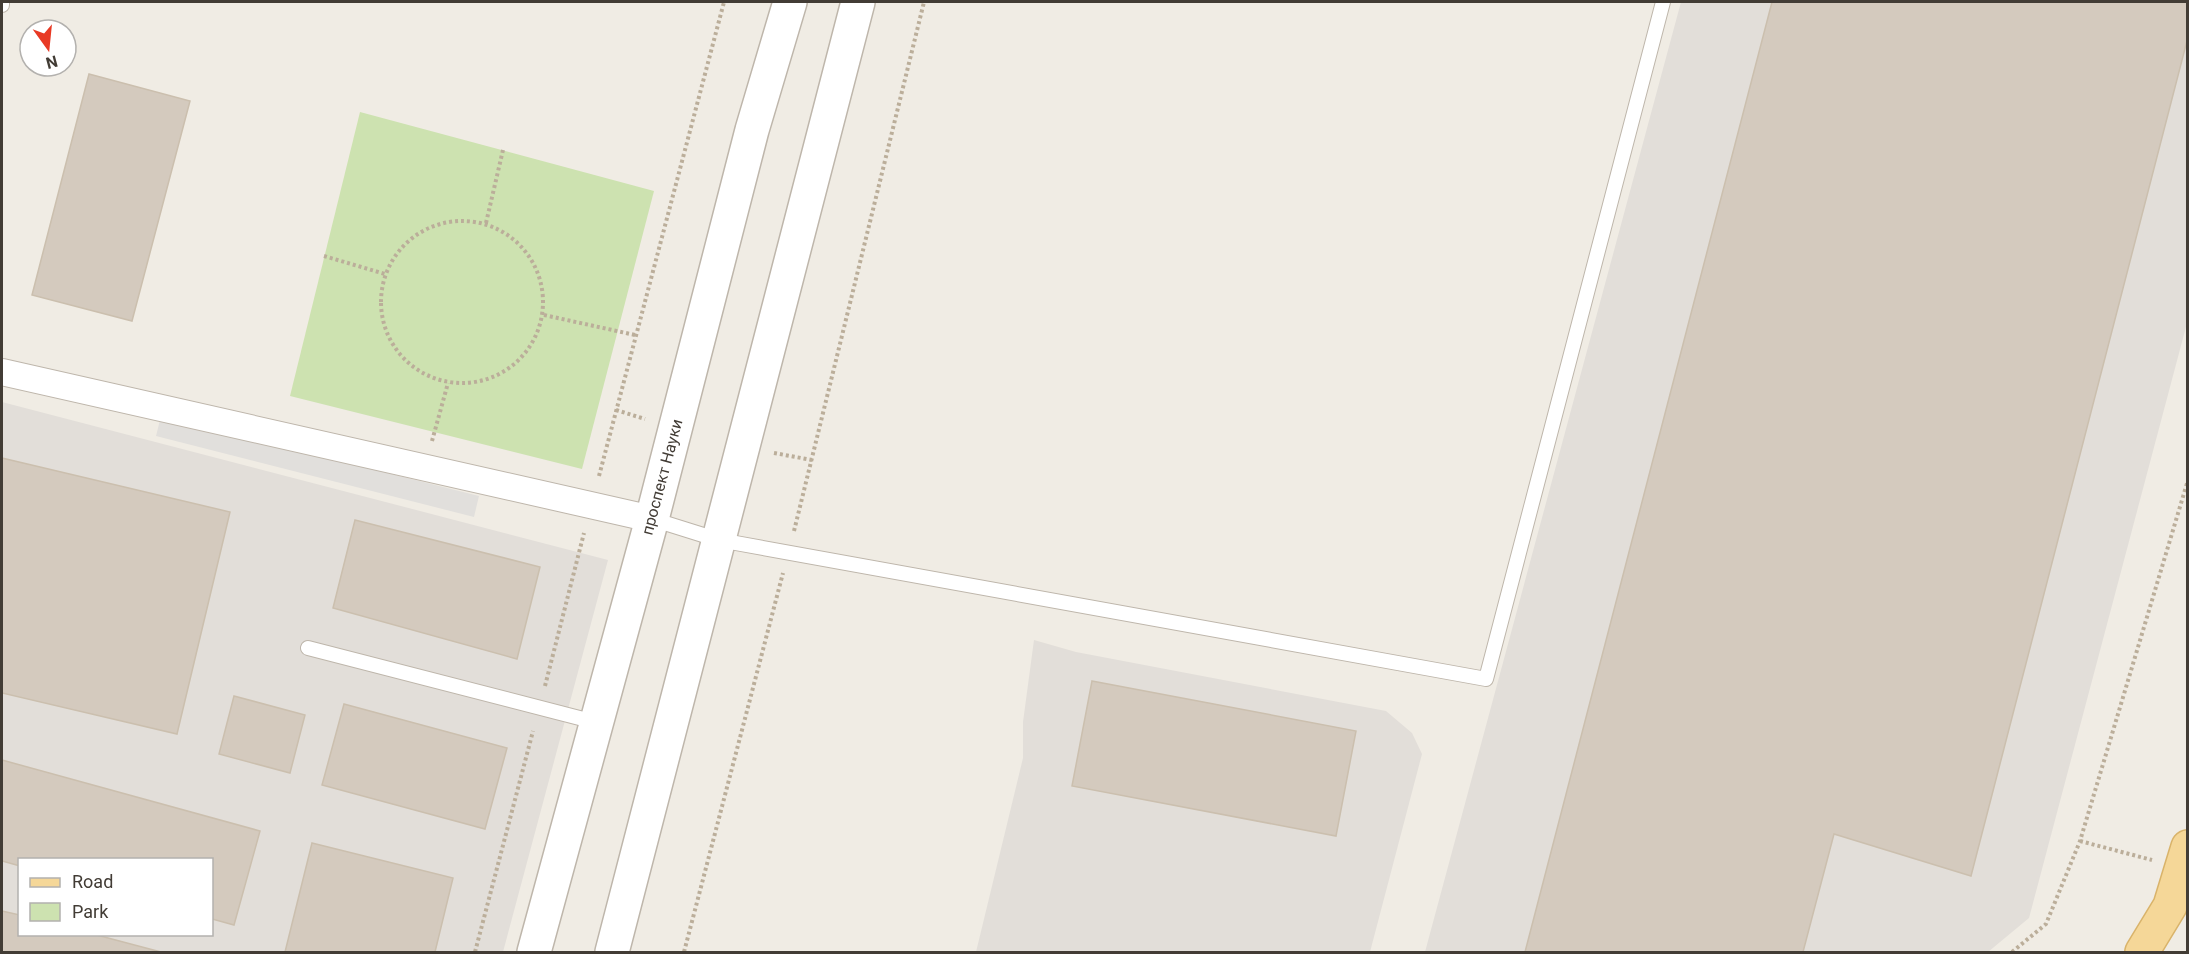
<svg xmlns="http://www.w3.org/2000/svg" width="2189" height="954" viewBox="0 0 2189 954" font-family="Roboto,sans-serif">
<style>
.industrial{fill:#e2ded9;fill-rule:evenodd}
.green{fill:#cde2b0}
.parking{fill:#e1dfdc}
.building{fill:#d4cabe;stroke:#cbbfae;stroke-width:1.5}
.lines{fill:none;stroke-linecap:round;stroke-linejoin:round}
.service-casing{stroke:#beb6ab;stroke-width:16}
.minor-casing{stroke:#beb6ab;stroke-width:28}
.tertiary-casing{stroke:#beb6ab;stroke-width:36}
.primary-casing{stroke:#d9b36a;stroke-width:36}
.path{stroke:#bbae9a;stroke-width:4;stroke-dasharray:3 3;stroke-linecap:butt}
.service{stroke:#fff;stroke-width:14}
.minor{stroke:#fff;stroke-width:26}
.tertiary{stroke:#fff;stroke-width:33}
.primary{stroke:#f5d798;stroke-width:33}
.labels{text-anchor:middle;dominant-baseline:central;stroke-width:4.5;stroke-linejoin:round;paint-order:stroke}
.street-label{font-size:16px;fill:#423c35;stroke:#fff}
</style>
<rect width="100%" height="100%" fill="#f0ece4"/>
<path class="industrial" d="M1681,2H2187V323L2029,918L1988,952H1425Z
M2,402L608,560L503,952H2ZM20,860H212V934H20Z
M1034,640L1076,652L1386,711L1412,733L1422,754L1370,952H976L1023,758V722Z"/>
<path class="green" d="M360,112L654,191L582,469L290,396Z"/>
<path class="parking" d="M161,416L479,496L474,517L156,436Z"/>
<path class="building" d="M1772,2H2188V37L1971,876L1834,834L1803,952H1525Z
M89,74L190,101L132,321L32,295Z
M2,458L230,512L177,734L2,693Z
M355,520L540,567L517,659L333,608Z
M1092,681L1356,731L1336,836L1072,786Z
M234,696L305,715L290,773L219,754Z
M344,704L507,748L485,829L322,785Z
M2,760L260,831L234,925L212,919V860H20V866L2,861Z
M312,843L453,878L435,952H285Z
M2,911L20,915V934H93L161,952H2Z"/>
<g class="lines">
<g class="service-casing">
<path id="service" d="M2,5V2
M652,519L719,540L1486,679L1663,2
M308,648L595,722"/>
</g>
<g class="minor-casing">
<path id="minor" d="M2,372L652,519"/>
</g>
<g class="tertiary-casing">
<path id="tertiary" d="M534,952L652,519L752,130L790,2
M612,952L858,2"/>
</g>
<g class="primary-casing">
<path id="primary" d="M2142,952L2170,906L2188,847"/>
</g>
<path class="path" d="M381 302a81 81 0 1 1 162 0a81 81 0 1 1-162 0Z
M486,223L503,150
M324,256L385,274
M544,315L635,335
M616,410L645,419
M432,441L448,383
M774,453L812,460
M599,476L724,2
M794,531L924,2
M545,686L584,533
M2080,841L2152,860
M475,952L533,731
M684,952L783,573
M2012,952L2046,924L2080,841L2188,480"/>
<use href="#service" class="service"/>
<use href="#minor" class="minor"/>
<use href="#tertiary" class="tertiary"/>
<use href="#primary" class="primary"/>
</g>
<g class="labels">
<g class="street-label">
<text transform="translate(662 477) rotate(-75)">проспект Науки</text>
</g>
</g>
<rect width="2189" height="954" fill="none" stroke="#423c35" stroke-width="6"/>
<rect x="18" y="858" width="195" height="78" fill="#ffffff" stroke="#b3b1ae" stroke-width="1.5"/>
<rect x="30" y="878" width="30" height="9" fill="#f5d798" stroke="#b3b1ae" stroke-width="1.5"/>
<text x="72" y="888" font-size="18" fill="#423c35">Road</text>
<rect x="30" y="903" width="30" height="18" fill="#cde2b0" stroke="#b3b1ae" stroke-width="1.5"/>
<text x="72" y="918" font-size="18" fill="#423c35">Park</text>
<g transform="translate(48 48) rotate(165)"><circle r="28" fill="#ffffff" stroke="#b3b1ae" stroke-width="1.5"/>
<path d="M0-4.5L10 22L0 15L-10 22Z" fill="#e83924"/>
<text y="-9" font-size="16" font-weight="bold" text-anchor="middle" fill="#423c35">N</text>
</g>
</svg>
